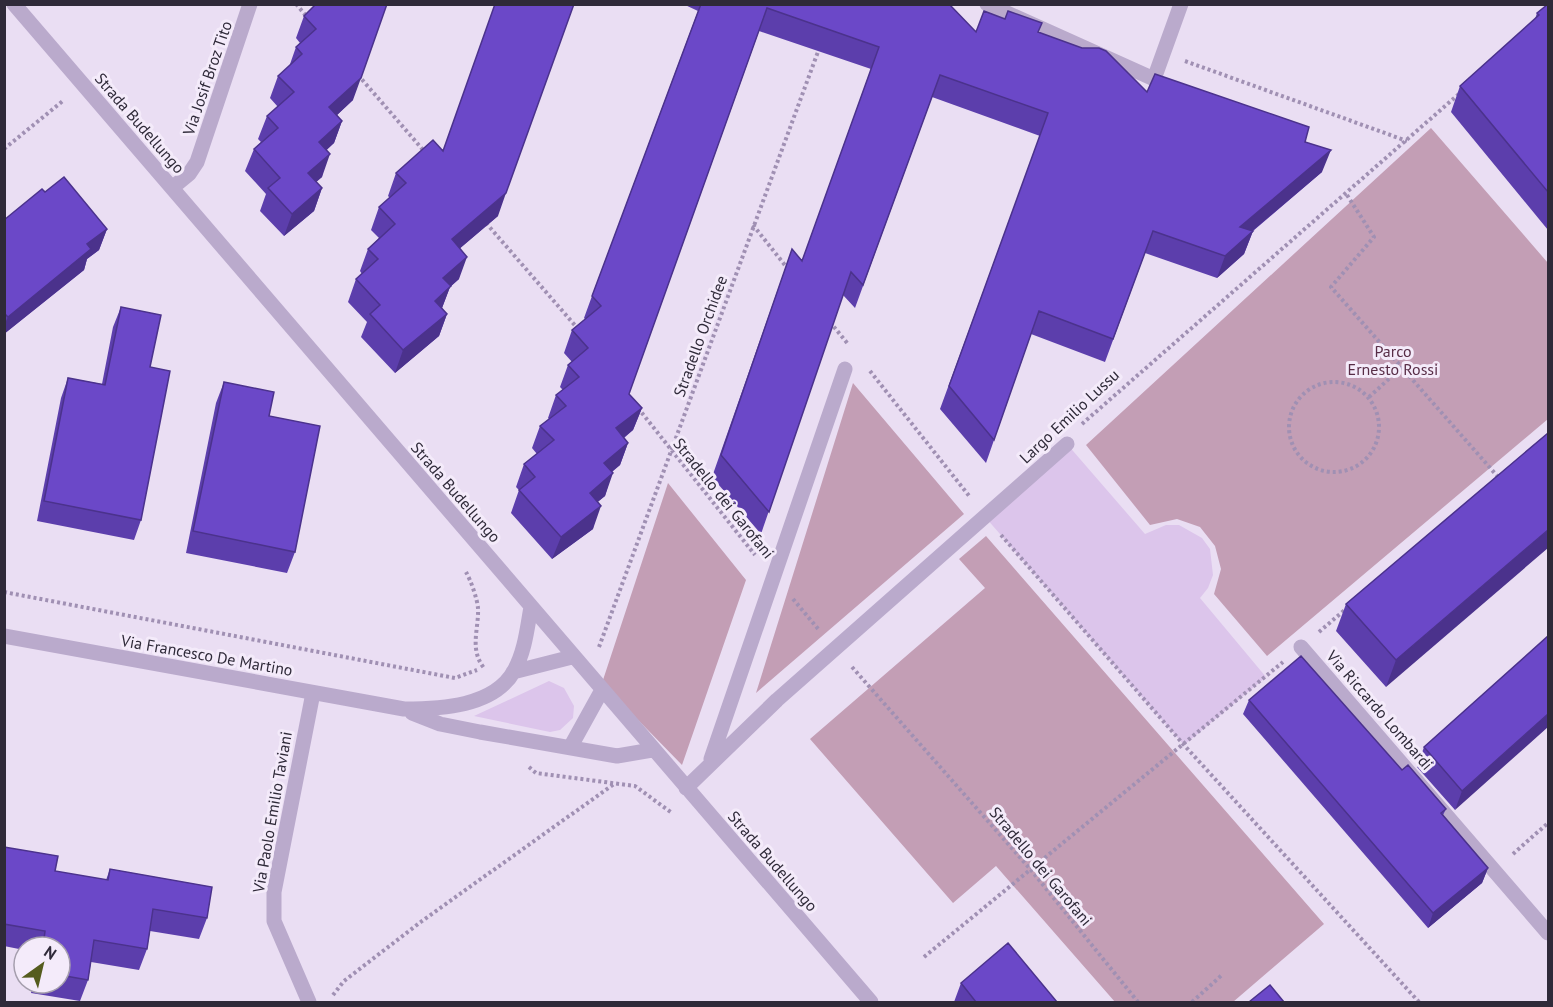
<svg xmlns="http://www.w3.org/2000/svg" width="1553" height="1007" viewBox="0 0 1553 1007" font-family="'PT Sans',sans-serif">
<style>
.green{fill:#c39eb5}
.plaza{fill:#dcc5eb}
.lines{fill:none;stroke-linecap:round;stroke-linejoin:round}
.path{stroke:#a090b3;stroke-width:4;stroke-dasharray:3 3;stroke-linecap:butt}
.minor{stroke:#baaacc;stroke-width:15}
.wall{fill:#5c3eac}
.shaded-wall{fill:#4b328c}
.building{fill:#6b48c8;stroke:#4b328c;stroke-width:1.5}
.labels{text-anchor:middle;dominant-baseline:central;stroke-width:6;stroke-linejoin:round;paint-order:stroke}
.street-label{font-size:16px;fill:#2f2a39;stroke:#f4ebfa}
.park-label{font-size:16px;fill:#582d47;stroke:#f4ebfa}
</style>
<rect width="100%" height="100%" fill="#eadef3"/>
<path class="green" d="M1431,128L1548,263V419L1267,656L1214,594L1221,569L1215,546L1200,527L1177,519L1150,525L1086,445Z
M853,383L964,514L756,693Z
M668,483L746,580L682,765L602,683Z
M986,536L1324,924L1233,1002H1115L996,866L953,903L810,739L985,588L959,559Z"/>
<path class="plaza" d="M1067,444L1145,534L1166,525H1179L1202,538L1210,549L1213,575L1208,588L1200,598L1266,677L1184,745L986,518Z
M549,681L564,688L574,706L573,718L560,730L550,732L474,716Z"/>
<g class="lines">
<path class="path" d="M296,4L308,18
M1185,61L1407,141
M358,75L424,151
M4,149L64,100
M1347,195L1374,237L1331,287L1499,478
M486,223L579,330
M753,225L788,269
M830,322L848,344
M870,371L970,497
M1289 427a45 45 0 1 1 90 0a45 45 0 1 1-90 0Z
M1369,397L1402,367
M638,408L755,555
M1082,424L1460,93
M1001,535L1184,745L1419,1002
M466,572C471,581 477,598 478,608C479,629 469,649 484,668
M4,592L455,678L477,670
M793,599L819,630
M1319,632L1347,608
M599,647L819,49
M852,667L1031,870L1138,1002
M529,767L536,773L635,786L672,813
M1513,854L1548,823
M924,957L1283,662
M333,995L344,981L422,921L614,784
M1192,1002L1223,974"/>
<path class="minor" d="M14,4L871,1002
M987,4L1154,79L1181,4
M172,188L189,174L197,162L250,4
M4,636L404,709C440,709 494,707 514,671C525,651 527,629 531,607
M1301,647L1548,933
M513,672L572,657
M412,713L440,724L480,732L617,756L652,750
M571,746L602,690
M711,759L845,369
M686,788L777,700L1067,444
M309,1002L274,921V892L313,693"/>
</g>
<path class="wall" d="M316,4L353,100L337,115L342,121L334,143L326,150L322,177L316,182L322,188L314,211L284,236L260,211L266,194L245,171L254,149L261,142L258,139L267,116L278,107L270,98L278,76L289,67L296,47L300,43L296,38L304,16Z
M683,4H949L976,32H1038L1147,92L1305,142L1322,172L1253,231L1244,254L1217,278L1145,253L1105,362L1031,334L986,463L940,409L1040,136L932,97L855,308L843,295L761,534L712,477L792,249L802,261L871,69L759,31L629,394L642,408L633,430L624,438L628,443L620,465L612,472L605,496L597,502L593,529L552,559L511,513L519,490L516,487L524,464L537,454L532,448L540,426L549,419L548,418L556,395L563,390L560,387L568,365L572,362L564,353L572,330L585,319L584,318L592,296L698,11Z
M1548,4V230L1451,112L1460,86L1535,19L1537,13Z
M442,150L498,216L460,248L459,279L450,287L442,308L447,314L439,336L395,373L361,337L367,322L348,302L356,279L362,274L360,271L368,249L379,238L371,230L379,207L390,198L388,196L396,173Z
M45,192L107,229L99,250L87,259L84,270L4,334V220Z
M121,307L150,367L141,520L134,540L37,521L61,398L68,378L102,384L113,327Z
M224,382L269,416L295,552L287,573L186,553L216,403Z
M1548,433L1386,687L1336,631L1346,604Z
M1548,636L1455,810L1417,767L1424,747Z
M1249,700L1402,770L1446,809L1443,815L1488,868L1482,883L1428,928L1243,714Z
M4,847L55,871L106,880L110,869L207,918L199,939L150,931L147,949L139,970L91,962L88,980L80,1001L31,993L33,983H60V947H24V950L4,946Z
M961,983L1057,1002H954Z"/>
<path class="shaded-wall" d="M361,78L353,100L321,130L329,107Z
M342,121L334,143L311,165L319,142Z
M1331,150L1322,172L1231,249L1240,227Z
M330,154L322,177L300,196L308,173Z
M322,188L314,211L284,236L292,214Z
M506,193L498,216L444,262L452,239Z
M107,229L99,250L87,259L84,270L4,334V325L8,317L87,244Z
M1253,231L1244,254L1217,278L1225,256Z
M467,257L459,279L450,287L442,308L427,323L443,278Z
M447,314L439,336L395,373L403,350Z
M642,408L633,430L607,451L616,428Z
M628,443L620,465L595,485L604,463Z
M613,473L605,496L581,516L590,493Z
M601,506L593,529L552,559L561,537Z
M1548,530V548L1386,687L1396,660Z
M1548,714V727L1455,810L1462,791Z
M1488,868L1482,883L1428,928L1433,913Z"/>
<path class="building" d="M316,4H387L361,78L329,107L342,121L319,142L330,154L308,173L322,188L292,214L268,188L280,178L254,149L278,128L267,116L294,92L278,76L302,54L296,47L316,29L304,16Z
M495,4H574L506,193L452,239L467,257L443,278L451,286L435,301L447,314L403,350L370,314L380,305L356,279L378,259L368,249L395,224L379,207L406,183L396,173L433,140L443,151Z
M701,4H949L976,32L984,11L1005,19L1008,11L1042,23L1038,32L1082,48H1099L1106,51L1147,92L1155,74L1309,127L1305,142L1331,150L1240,227L1253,231L1225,256L1153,231L1113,339L1039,311L994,440L949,386L1048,113L940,75L863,285L851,272L769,512L721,455L792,249L802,261L879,47L767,8L629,394L642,408L616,428L628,443L604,463L613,473L590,493L601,506L561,537L519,490L535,477L524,464L554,440L540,426L566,406L556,395L579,377L568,365L588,348L572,330L601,306L592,296Z
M1548,4V192L1460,86L1539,15L1537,13Z
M64,177L107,229L87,244L91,249L8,317L4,313V220L42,189L45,192Z
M121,307L161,315L150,367L170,371L141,520L44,501L68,378L105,385Z
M224,382L274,392L269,416L320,426L295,552L193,531Z
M1548,433V530L1396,660L1346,604Z
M1548,636V714L1462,791L1424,747Z
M1301,656L1402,770L1408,765L1446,809L1441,813L1488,868L1433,913L1249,700Z
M4,847L58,856L55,871L108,880L110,869L212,887L207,918L153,909L147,949L94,940L88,980L60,975V947H43L45,931L4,924Z
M1008,943L1057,1002H976L961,983Z
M1270,985L1284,1002H1249Z"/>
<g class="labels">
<g class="street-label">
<text transform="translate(207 78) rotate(-71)">Via Josif Broz Tito</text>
<text transform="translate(140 123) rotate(49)">Strada Budellungo</text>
<text transform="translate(700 336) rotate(-70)">Stradello Orchidee</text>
<text transform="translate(1069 416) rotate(-43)">Largo Emilio Lussu</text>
<text transform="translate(456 492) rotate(49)">Strada Budellungo</text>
<text transform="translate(724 498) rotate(51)">Stradello dei Garofani</text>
<text transform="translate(207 655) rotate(10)">Via Francesco De Martino</text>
<text transform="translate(1380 710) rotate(49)">Via Riccardo Lombardi</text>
<text transform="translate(272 812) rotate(-80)">Via Paolo Emilio Taviani</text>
<text transform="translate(773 861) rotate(49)">Strada Budellungo</text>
<text transform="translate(1041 866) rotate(50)">Stradello dei Garofani</text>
</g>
<g class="park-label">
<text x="1393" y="351">Parco<tspan x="1393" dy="18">Ernesto Rossi</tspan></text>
</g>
</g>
<rect width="1553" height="1007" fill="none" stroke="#2f2a39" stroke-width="12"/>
<g transform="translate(42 965) rotate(34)"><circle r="28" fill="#f4ebfa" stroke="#a59ead" stroke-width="1.5"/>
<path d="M0-4.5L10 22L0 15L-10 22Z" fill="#555c1e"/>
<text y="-9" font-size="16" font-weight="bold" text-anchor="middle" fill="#2f2a39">N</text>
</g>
</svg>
